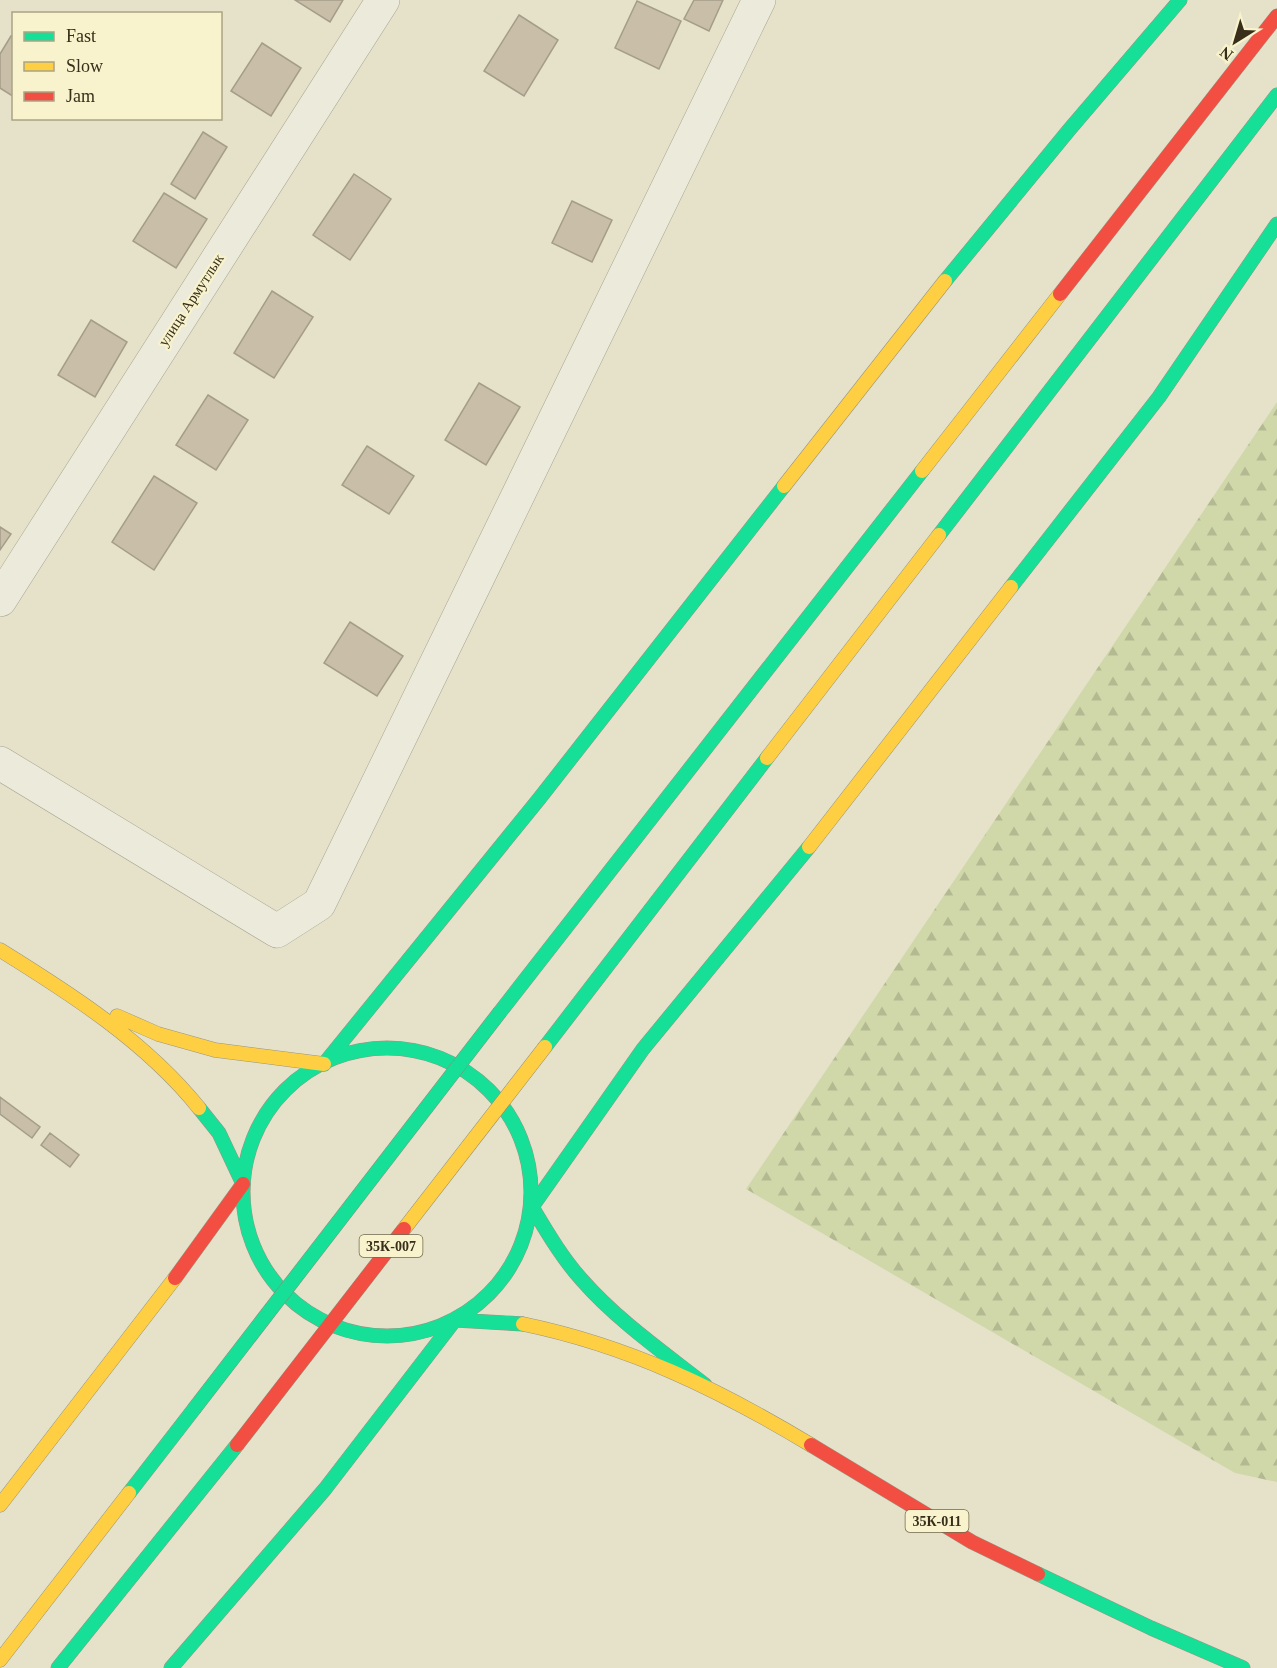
<svg xmlns="http://www.w3.org/2000/svg" width="1277" height="1668" viewBox="0 0 1277 1668" font-family="Georgia,serif">
<style>
.forest{fill:url(#forest-firs)}
.building{fill:#c9bfa9;stroke:#a59d88;stroke-width:1.5}
.lines{fill:none;stroke-linecap:round;stroke-linejoin:round}
.street-casing{stroke:#a9a593;stroke-width:34}
.fast-casing{stroke:#999482;stroke-width:15}
.slow-casing{stroke:#999482;stroke-width:15}
.jam-casing{stroke:#999482;stroke-width:15}
.street{stroke:#eceadb;stroke-width:33}
.fast{stroke:#16e098;stroke-width:14}
.slow{stroke:#ffcf43;stroke-width:14}
.jam{stroke:#f24e42;stroke-width:14}
.fast-bridge-casing{stroke:#8f8a79;stroke-width:15;stroke-linecap:butt}
.slow-bridge-casing{stroke:#8f8a79;stroke-width:15;stroke-linecap:butt}
.jam-bridge-casing{stroke:#8f8a79;stroke-width:15;stroke-linecap:butt}
.fast-bridge{stroke:#16e098;stroke-width:14}
.slow-bridge{stroke:#ffcf43;stroke-width:14}
.jam-bridge{stroke:#f24e42;stroke-width:14}
.labels{text-anchor:middle;dominant-baseline:central;stroke-width:4.5;stroke-linejoin:round;paint-order:stroke}
.shield{fill:#f8f3cc;stroke:#72694f;stroke-width:1.5}
.shield-label{font-size:14px;font-weight:bold;fill:#382e1a}
.street-label{font-size:15px;fill:#382e1a;stroke:#f8f3cc}
</style>
<defs>
<pattern id="forest-firs" width="22" height="20" patternUnits="userSpaceOnUse" patternTransform="scale(1.5)"><rect width="22" height="20" fill="#d0d8a9"/><path d="M5 1l3.5 6h-7zM16 11l3.5 6h-7z" fill="#b3ba91"/></pattern>
</defs>
<rect width="100%" height="100%" fill="#e5e2c9"/>
<path class="forest" d="M1277,402V1482L1235,1473L746,1189Z"/>
<path class="building" d="M295,0H343L330,22Z
M694,0H723L709,31L684,19Z
M637,1L681,21L659,69L615,48Z
M519,15L558,40L524,96L484,71Z
M11,36L14,37V97L0,88V54Z
M262,43L301,68L271,116L231,91Z
M203,132L227,147L195,199L171,184Z
M354,174L391,199L350,260L313,235Z
M164,193L207,219L176,268L133,241Z
M572,201L612,220L592,262L552,243Z
M272,291L313,317L274,378L234,353Z
M91,320L127,342L95,397L58,375Z
M479,383L520,407L486,465L445,440Z
M208,395L248,420L216,470L176,445Z
M367,446L414,476L389,514L342,485Z
M154,476L197,503L154,570L112,542Z
M0,527L11,534L0,550Z
M350,622L403,656L377,696L324,663Z
M0,1097L40,1127L32,1138L0,1114Z
M50,1133L79,1155L70,1167L41,1145Z"/>
<g class="lines">
<g class="street-casing">
<path id="street" d="M0,600L383,0
M0,763L277,931L319,904L759,0"/>
</g>
<g class="fast-casing">
<path id="fast" d="M945,281L1069,130L1180,0
M939,535L1277,95
M1011,587L1159,397L1277,224
M500,1012L922,471
M545,1047L767,758
M243 1192a144 144 0 1 1 288 0a144 144 0 1 1-288 0Z
M324,1064L539,799L784,486
M199,1108L219,1133L243,1184
M705,1385C663,1352 617,1320 582,1280C562,1258 547,1232 532,1207L643,1049L809,847
M129,1493L194,1409
M1038,1574L1151,1628L1243,1668
M58,1668L237,1445
M171,1668L325,1489L455,1320L523,1324"/>
</g>
<g class="slow-casing">
<path id="slow" d="M922,471L1060,294
M784,486L945,281
M767,758L939,535
M809,847L1011,587
M0,950C71,994 146,1042 199,1108
M117,1016L158,1034L215,1050L324,1064
M523,1324C629,1346 718,1389 811,1445
M0,1505L175,1278
M0,1660L129,1493"/>
</g>
<g class="jam-casing">
<path id="jam" d="M1060,294L1277,16
M175,1278L243,1184
M811,1445L972,1542L1038,1574"/>
</g>
<use href="#street" class="street"/>
<use href="#fast" class="fast"/>
<use href="#slow" class="slow"/>
<use href="#jam" class="jam"/>
<g class="fast-bridge-casing">
<path id="fast-bridge" d="M194,1409L500,1012"/>
</g>
<g class="slow-bridge-casing">
<path id="slow-bridge" d="M404,1229L545,1047"/>
</g>
<g class="jam-bridge-casing">
<path id="jam-bridge" d="M237,1445L404,1229"/>
</g>
<use href="#fast-bridge" class="fast-bridge"/>
<use href="#slow-bridge" class="slow-bridge"/>
<use href="#jam-bridge" class="jam-bridge"/>
</g>
<g class="labels">
<g class="shield">
<rect x="359.5" y="1235" width="63" height="22" rx="4.5"/>
<rect x="905.5" y="1510" width="63" height="22" rx="4.5"/>
</g>
<g class="shield-label">
<text x="391" y="1246">35К-007</text>
<text x="937" y="1521">35К-011</text>
</g>
<g class="street-label">
<text transform="translate(191 300) rotate(-57)">улица Армутлык</text>
</g>
</g>
<rect x="12" y="12" width="210" height="108" fill="#f8f3cc" stroke="#aba485" stroke-width="1.5"/>
<rect x="24" y="32" width="30" height="9" fill="#16e098" stroke="#aba485" stroke-width="1.5"/>
<text x="66" y="42" font-size="18" fill="#382e1a">Fast</text>
<rect x="24" y="62" width="30" height="9" fill="#ffcf43" stroke="#aba485" stroke-width="1.5"/>
<text x="66" y="72" font-size="18" fill="#382e1a">Slow</text>
<rect x="24" y="92" width="30" height="9" fill="#f24e42" stroke="#aba485" stroke-width="1.5"/>
<text x="66" y="102" font-size="18" fill="#382e1a">Jam</text>
<g transform="translate(1235 42) rotate(217)" stroke="#f8f3cc" stroke-width="4.5" paint-order="stroke">
<path d="M0-4.5L10 22L0 15L-10 22Z" fill="#382e1a"/>
<text y="-9" font-size="16" font-weight="bold" text-anchor="middle" fill="#382e1a">N</text>
</g>
</svg>
